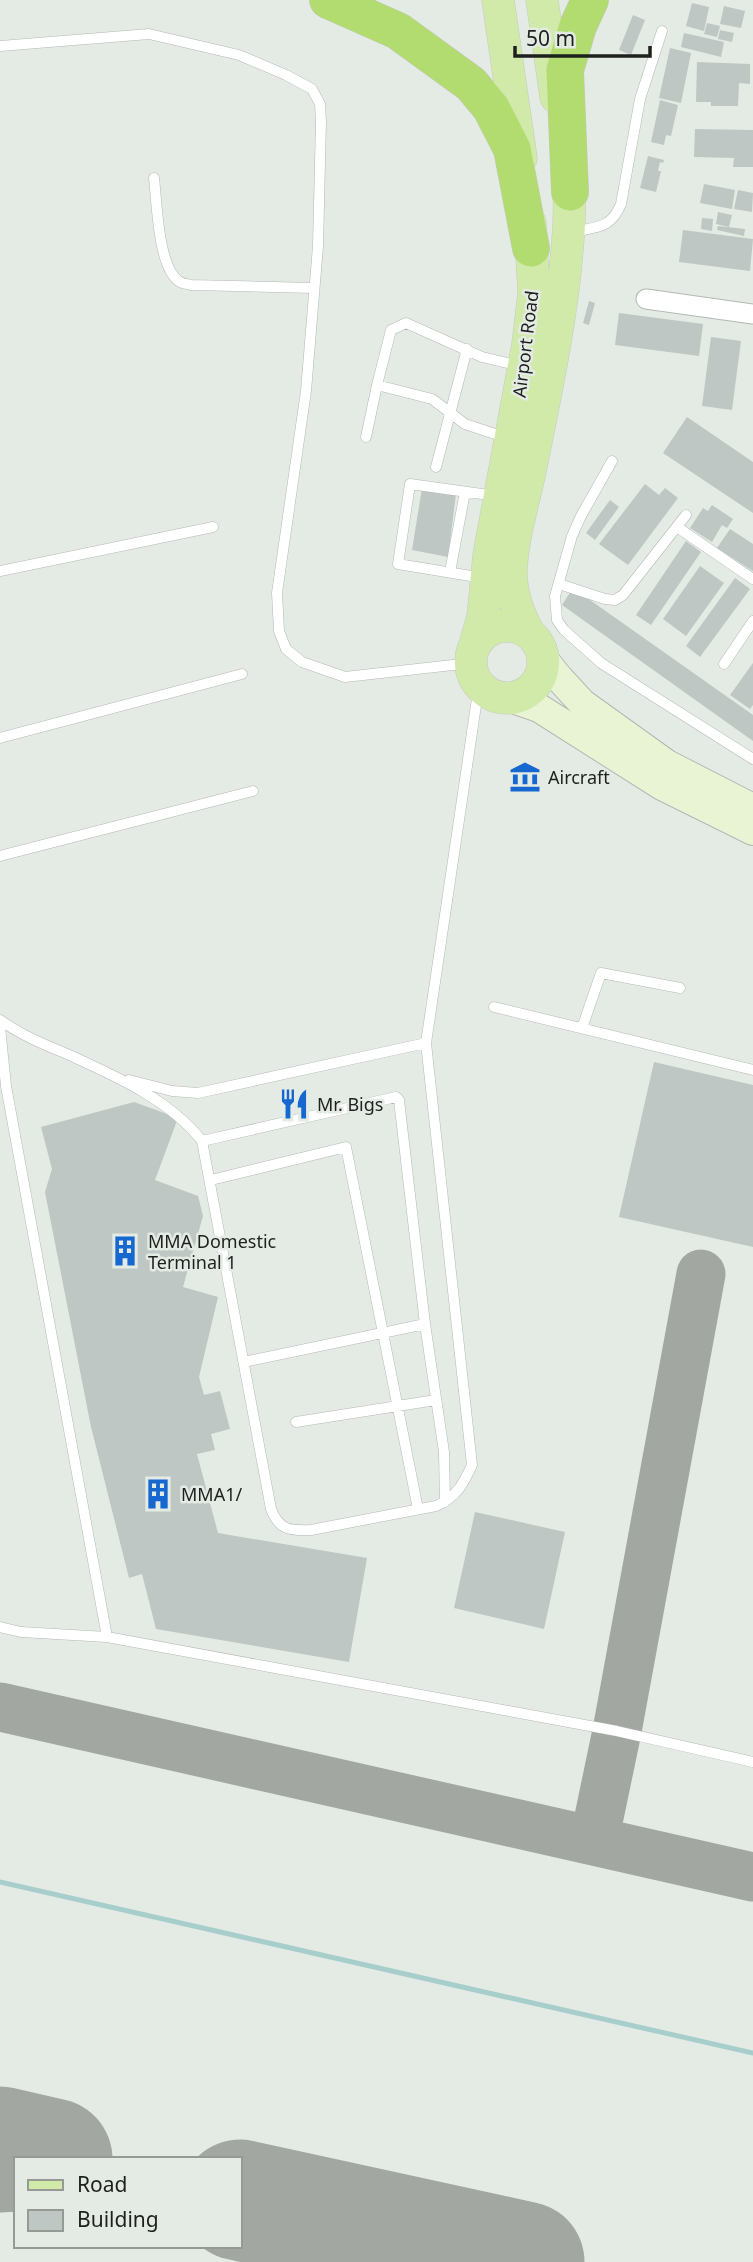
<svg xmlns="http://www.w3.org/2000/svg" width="753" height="2262" viewBox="0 0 753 2262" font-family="'Noto Sans',sans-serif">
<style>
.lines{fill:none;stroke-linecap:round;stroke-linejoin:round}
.stream{stroke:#a8cecc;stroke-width:5}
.taxiway{stroke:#a2a7a2;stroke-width:49}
.runway{stroke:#a2a7a2;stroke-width:121}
.building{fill:#bec7c3}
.lane-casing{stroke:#b2b9b3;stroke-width:11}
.street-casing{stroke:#b2b9b3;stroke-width:21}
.secondary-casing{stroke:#b2b9b3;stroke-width:30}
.primary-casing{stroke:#c9c9c9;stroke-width:33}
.highway-casing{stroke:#c9c9c9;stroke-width:38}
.lane{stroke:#fff;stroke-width:10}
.street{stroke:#fff;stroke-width:19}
.secondary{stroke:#e8f4d4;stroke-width:28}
.primary{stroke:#d1e9a9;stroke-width:32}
.highway{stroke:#b2db70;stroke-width:37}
.labels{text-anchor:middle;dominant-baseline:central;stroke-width:5;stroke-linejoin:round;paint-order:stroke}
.street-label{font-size:18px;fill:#1e201e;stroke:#e4ebe5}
.poi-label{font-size:18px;fill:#1e201e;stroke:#e4ebe5;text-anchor:start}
</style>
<rect width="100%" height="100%" fill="#e4ebe5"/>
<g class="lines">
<path class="stream" d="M0,1882L753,2053"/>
<path class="taxiway" d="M0,1707L753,1877
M594,1841L617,1731L701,1274
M0,2188L16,2187"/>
<path class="runway" d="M0,2147L52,2159
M240,2200L524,2262"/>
</g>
<path class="building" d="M692,3L709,7L704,31L686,26Z
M724,6L745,11L741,28L720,24Z
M633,15L645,20L631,55L619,50Z
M707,23L720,26L717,37L704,34Z
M720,30L734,33L732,42L718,39Z
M684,33L724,42L721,57L681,47Z
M670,48L691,53L681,103L659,98Z
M697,62L750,64V84L739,83L738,106H711V102H696Z
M660,100L678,105L671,136L666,135L664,145L651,142Z
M695,129L753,130V167H733L734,158L694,157Z
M648,156L664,160L663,163L660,162L658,171H661L656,192L640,188Z
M704,184L735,190L732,209L700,203Z
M738,190L753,193L752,212L734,209Z
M718,212L732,215L729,227L716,224Z
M702,218L713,219L712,231L701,229Z
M718,226L745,229L744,236L717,230Z
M683,230L753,239L750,271L679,262Z
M589,301L595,303L589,325L583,323Z
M619,313L703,324L699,356L615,345Z
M711,337L741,341L732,410L702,406Z
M687,417L753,462V513L663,453Z
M645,484L659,495L665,488L678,498L628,565L599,544Z
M422,488L456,494L448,557L412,550Z
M610,500L619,507L595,540L586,533Z
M712,505L733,519L727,528L722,525L712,542L690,528L703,508L708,511Z
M730,529L753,544V571L717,548Z
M686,541L701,552L651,625L636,615Z
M700,566L724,583L686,636L663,619Z
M735,578L750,589L700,657L686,646Z
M573,588L753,715V741L562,605Z
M753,663V705L750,709L730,695Z
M654,1062L753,1085V1247L619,1217Z
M134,1102L178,1118L155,1180L198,1196L203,1216L183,1287L218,1297L199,1377L204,1395L220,1391L230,1429L211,1434L215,1450L197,1454L218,1533L367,1558L349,1662L156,1629L142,1574L129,1578L91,1427L45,1192L52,1169L41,1127Z
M475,1512L565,1532L544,1629L454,1608Z"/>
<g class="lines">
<g class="lane-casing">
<path id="lane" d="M0,46L149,34L239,55L286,75L312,89L320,104L321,121L318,246L306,391L277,593L279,631L286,649L302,662L345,677L471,663
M154,178C157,203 158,269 180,282C184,284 188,284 191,285L313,288
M572,232C596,227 611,229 621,204L640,99L662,31
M377,385L391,330L406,323L482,357L520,366
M366,437L377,385L432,399L465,424L507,438
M612,461L581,516L572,536L555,596L557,620L564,630L601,663L753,759
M436,467L467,349
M677,527L753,579
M0,571L213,527
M450,572L465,492
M483,578L398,564L410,484L496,496
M559,584L605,599L615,600L623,595L686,515
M724,664L753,621
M0,738L242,674
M0,856L253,791
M494,1007L753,1070
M0,1020C21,1035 43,1044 67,1054C115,1076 169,1099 202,1141L271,1509C279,1530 290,1531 311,1530L436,1506C457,1497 463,1484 472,1465L426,1043L479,685
M0,1027L6,1086L107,1637
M582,1028L601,973L680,988
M129,1080L172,1091L198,1093L426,1043
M202,1141L396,1097L399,1100L425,1324L444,1452L445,1502
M211,1180L346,1147L418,1509
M244,1362L425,1324
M296,1422L436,1400
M0,1627L21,1632L107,1637L617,1731L753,1762"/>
</g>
<g class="street-casing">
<path id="street" d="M646,299L753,314"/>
</g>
<g class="secondary-casing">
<path id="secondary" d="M543,658L559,678L582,703L667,764L753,808
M513,699L539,708L662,786L753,831"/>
</g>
<g class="primary-casing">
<path id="primary" d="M498,0L521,158
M542,0L556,97
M471 662a36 36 0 1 1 72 0a36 36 0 1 1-72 0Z
M528,632C519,614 512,597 511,576C511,543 522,508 529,476C542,411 556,347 564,281C568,244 572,206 567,169
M475,645L483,617L489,555L528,344L534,293L530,223"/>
</g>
<g class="highway-casing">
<path id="highway" d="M328,0L398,31L471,84L491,108L512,149L531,248
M570,192L565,70L578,26L590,0"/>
</g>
<use href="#lane" class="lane"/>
<use href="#street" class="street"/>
<use href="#secondary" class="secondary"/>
<use href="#primary" class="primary"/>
<use href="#highway" class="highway"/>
</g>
<defs>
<g id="museum-bare" transform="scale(2.415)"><path d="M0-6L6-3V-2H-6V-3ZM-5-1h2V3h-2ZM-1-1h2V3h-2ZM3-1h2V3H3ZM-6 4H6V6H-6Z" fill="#1767d1" stroke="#e4ebe5" stroke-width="2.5" paint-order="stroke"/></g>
<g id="restaurant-bare" transform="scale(2.415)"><path d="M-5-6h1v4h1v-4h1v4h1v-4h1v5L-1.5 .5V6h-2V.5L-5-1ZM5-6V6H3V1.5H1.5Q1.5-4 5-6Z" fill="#1767d1" stroke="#e4ebe5" stroke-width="2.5" paint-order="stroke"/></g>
<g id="building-bare" transform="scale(2.415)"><path d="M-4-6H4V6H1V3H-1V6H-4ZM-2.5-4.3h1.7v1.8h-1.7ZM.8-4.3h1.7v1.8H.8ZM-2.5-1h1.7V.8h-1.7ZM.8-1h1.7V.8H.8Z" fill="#1767d1" stroke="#e4ebe5" stroke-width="2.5" paint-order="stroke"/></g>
</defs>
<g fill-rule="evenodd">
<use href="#museum-bare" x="525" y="777"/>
<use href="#restaurant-bare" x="294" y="1104"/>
<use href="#building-bare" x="125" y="1251"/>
<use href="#building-bare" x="158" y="1494"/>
</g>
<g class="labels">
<g class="street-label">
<text transform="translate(525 344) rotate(-83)">Airport Road</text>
</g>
<g class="poi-label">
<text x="548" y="777">Aircraft</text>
<text x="317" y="1104">Mr. Bigs</text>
<text x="148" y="1241">MMA Domestic<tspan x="148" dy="21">Terminal 1</tspan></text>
<text x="181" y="1494">MMA1/</text>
</g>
</g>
<rect x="14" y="2157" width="228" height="91" fill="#e4ebe5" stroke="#959a95" stroke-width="2"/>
<rect x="28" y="2180" width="35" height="10" fill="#d1e9a9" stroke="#959a95" stroke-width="2"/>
<text x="77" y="2192" font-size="21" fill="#1e201e">Road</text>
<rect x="28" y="2210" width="35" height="21" fill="#bec7c3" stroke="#959a95" stroke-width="2"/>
<text x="77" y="2227" font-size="21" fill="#1e201e">Building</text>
<path d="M515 46v10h135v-10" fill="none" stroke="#1e201e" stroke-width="3.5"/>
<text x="526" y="46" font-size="21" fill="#1e201e" stroke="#e4ebe5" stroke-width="5" paint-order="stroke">50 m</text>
</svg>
